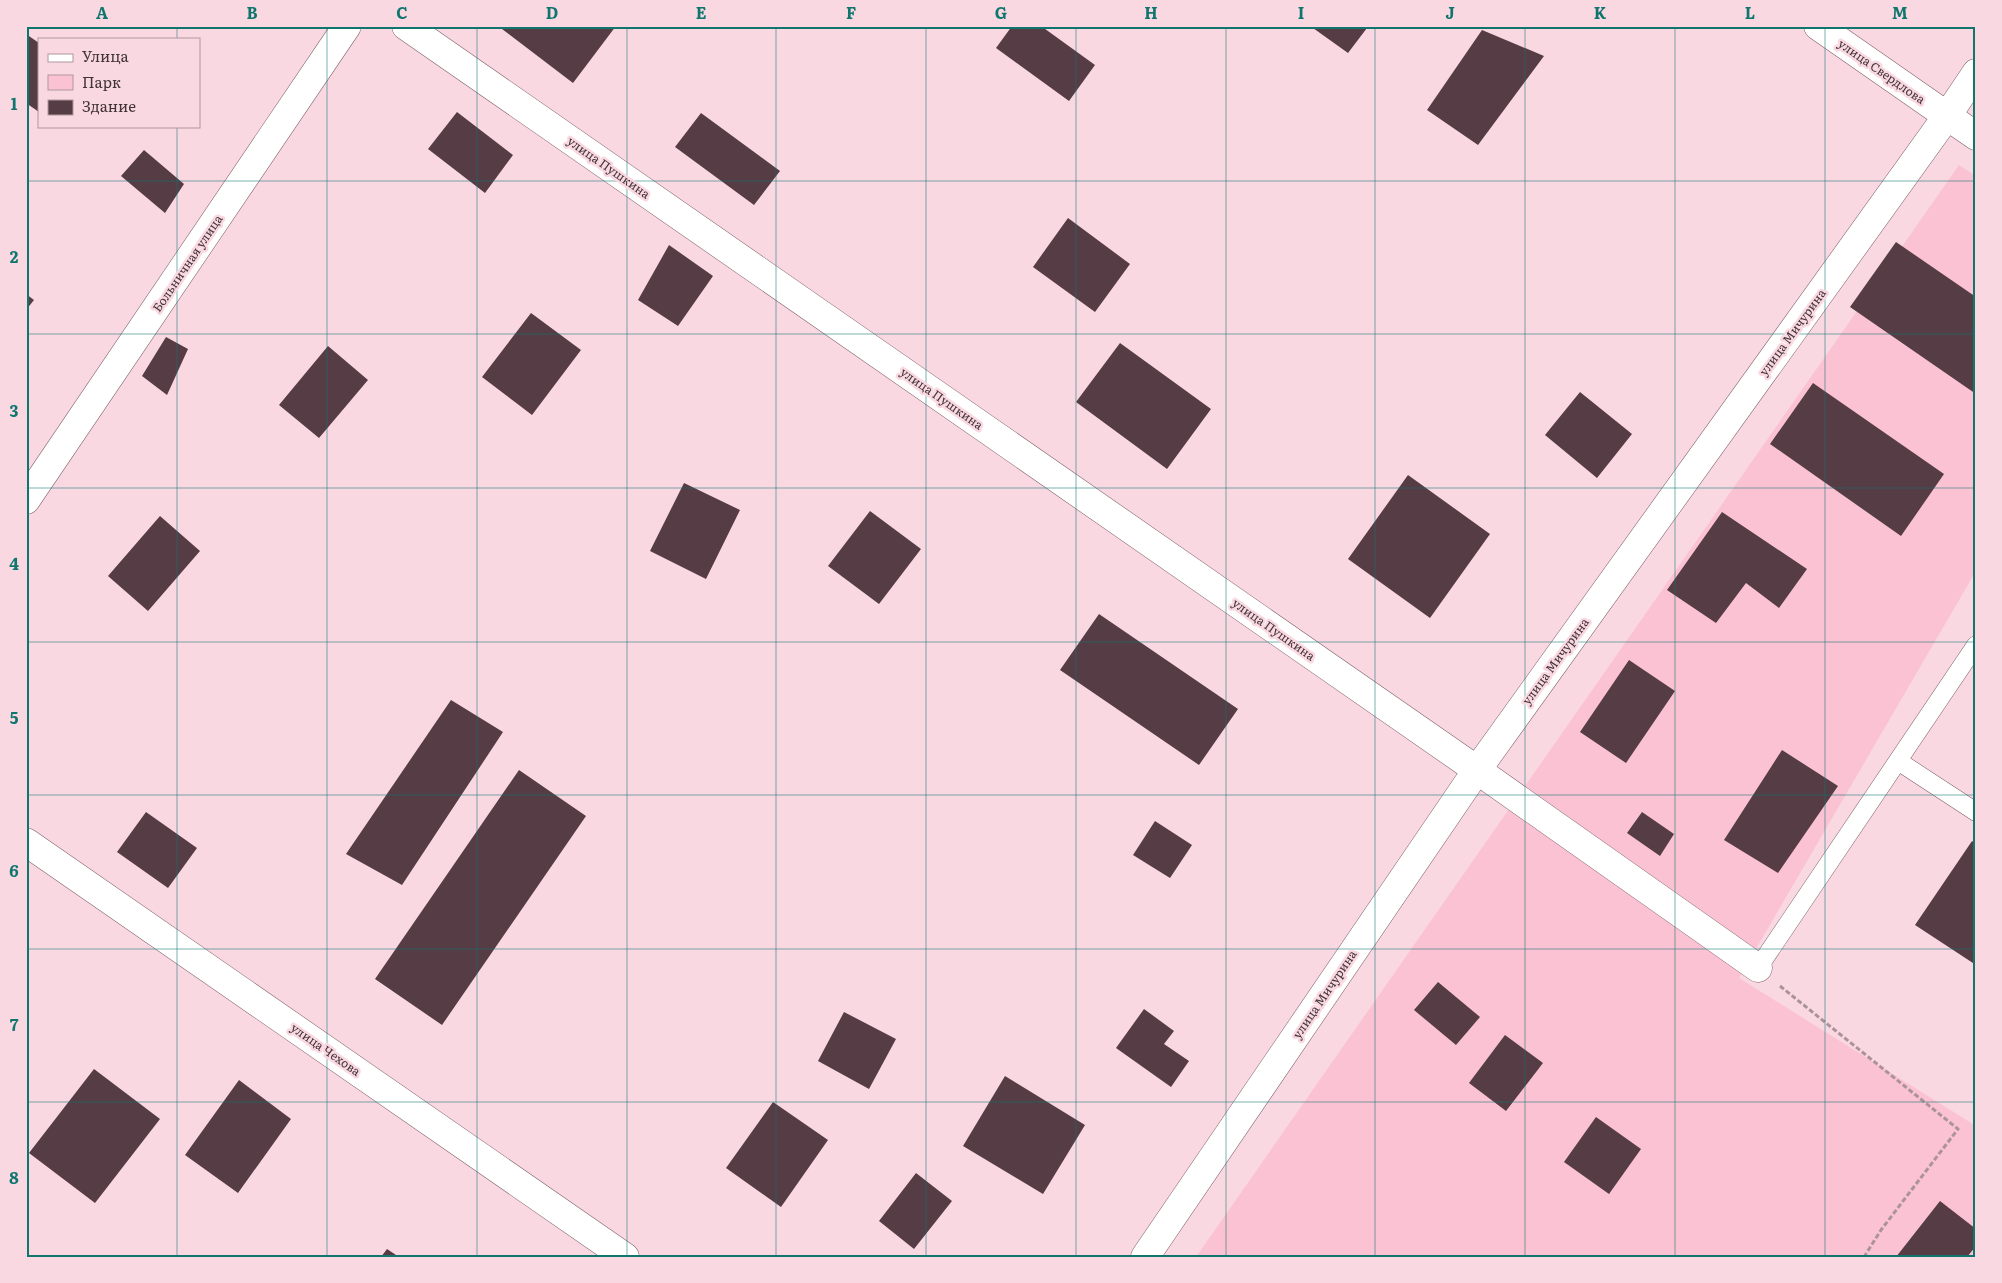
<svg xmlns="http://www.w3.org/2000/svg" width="2002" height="1283" viewBox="0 0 2002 1283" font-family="Literata,serif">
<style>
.green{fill:#fac2d3}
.building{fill:#563c44}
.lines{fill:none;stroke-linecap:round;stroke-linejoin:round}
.service-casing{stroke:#7d6069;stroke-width:19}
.minor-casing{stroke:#7d6069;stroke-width:29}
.path{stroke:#ac939b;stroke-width:3;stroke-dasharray:5 2.5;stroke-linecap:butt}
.service{stroke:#fff;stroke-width:18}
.minor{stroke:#fff;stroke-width:28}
.grid{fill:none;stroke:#0f766e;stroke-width:1;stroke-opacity:0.55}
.labels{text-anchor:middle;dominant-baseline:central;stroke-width:5;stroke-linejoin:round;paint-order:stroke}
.street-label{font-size:12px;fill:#413438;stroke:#fad8e2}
.neatline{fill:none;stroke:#0f766e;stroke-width:2}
.grid-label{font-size:16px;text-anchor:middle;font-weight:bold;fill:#0f766e}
</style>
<rect width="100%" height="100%" fill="#fad8e2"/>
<path class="green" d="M1959,165L1976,176V571L1739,978L1976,1126V1257H1196Z"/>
<path class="building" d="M498,26H616L573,83Z
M1012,26H1041L1095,65L1069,101L996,48Z
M1314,26H1365L1367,28L1348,53L1313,28Z
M1482,30L1544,56L1478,145L1427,110Z
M26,34L39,43V112L26,103Z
M457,112L513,155L485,193L428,149Z
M701,113L780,171L754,205L675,147Z
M144,150L184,184L165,213L121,176Z
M1068,218L1130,264L1095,312L1033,267Z
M1896,242L1976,297V394L1850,307Z
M669,245L713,276L678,326L638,300Z
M26,294L34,300L26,310Z
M531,313L581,350L532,415L482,377Z
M166,337L188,349L167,395L142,376Z
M1120,343L1211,409L1167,469L1076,402Z
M328,346L368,380L319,438L279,405Z
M1813,383L1944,474L1901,536L1770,444Z
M1580,392L1632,434L1597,478L1545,435Z
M1408,475L1490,534L1430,618L1348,559Z
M684,483L740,510L706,579L650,551Z
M870,511L921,549L879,604L828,566Z
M1722,512L1807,569L1779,608L1746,583L1716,623L1667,590Z
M160,516L200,551L148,611L108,576Z
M1099,614L1238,709L1199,765L1060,670Z
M1629,660L1675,691L1626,763L1580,732Z
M451,700L503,732L402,885L346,854Z
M1782,750L1838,786L1778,873L1724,840Z
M519,770L586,816L442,1025L375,979Z
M146,812L197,848L168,888L117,852Z
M1642,812L1674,834L1660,856L1627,833Z
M1155,821L1192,845L1170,878L1133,855Z
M1972,841L1976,844V965L1915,925Z
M1438,982L1480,1017L1456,1045L1414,1010Z
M1144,1009L1174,1031L1164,1044L1189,1061L1171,1087L1116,1048Z
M844,1012L896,1039L869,1089L818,1061Z
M1505,1035L1543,1063L1506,1111L1469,1083Z
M94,1069L160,1119L95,1203L29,1153Z
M1005,1076L1085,1125L1043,1194L963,1146Z
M239,1080L291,1119L238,1193L185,1155Z
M773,1102L828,1140L781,1207L726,1168Z
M1596,1117L1641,1149L1609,1194L1564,1162Z
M916,1173L952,1201L914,1249L879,1221Z
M1940,1201L1976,1229V1246L1967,1257H1896Z
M387,1249L399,1257H381Z"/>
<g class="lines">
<g class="service-casing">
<path id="service" d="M1898,761L1976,812
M1758,968L1976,645"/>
</g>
<g class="minor-casing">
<path id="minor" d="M406,26L1477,770L1758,968
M1818,26L1976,136
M26,500L347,26
M26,842L625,1257
M1145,1257L1477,770L1947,116L1976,73"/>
</g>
<path class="path" d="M1780,986L1958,1129L1881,1230L1864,1257"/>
<use href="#service" class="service"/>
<use href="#minor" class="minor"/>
</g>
<path class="grid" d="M177,26V39M327,26V1257M477,26V1257M627,26V1257M776,26V1257M926,26V1257M1076,26V1257M1226,26V1257M1375,26V1257M1525,26V1257M1675,26V1257M1825,26V1257M177,126V1257M26,181H1976M26,334H1976M26,488H1976M26,642H1976M26,795H1976M26,949H1976M26,1102H1976"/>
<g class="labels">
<g class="street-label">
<text transform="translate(1882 71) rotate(35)">улица Свердлова</text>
<text transform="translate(609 167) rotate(35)">улица Пушкина</text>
<text transform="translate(187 263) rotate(-56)">Больничная улица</text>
<text transform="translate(1792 332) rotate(-54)">улица Мичурина</text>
<text transform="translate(942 398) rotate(35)">улица Пушкина</text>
<text transform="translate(1274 629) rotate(35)">улица Пушкина</text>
<text transform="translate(1555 661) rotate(-54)">улица Мичурина</text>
<text transform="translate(1324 994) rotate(-56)">улица Мичурина</text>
<text transform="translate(326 1049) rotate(35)">улица Чехова</text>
</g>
</g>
<rect width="2002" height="1283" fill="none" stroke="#fad8e2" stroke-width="55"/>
<rect x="38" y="38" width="162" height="90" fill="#fad8e2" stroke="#b0969e"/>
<rect x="48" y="54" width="25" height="8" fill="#ffffff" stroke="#b0969e"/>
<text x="82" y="62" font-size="15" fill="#413438">Улица</text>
<rect x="48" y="75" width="25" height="15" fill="#fac2d3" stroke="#b0969e"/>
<text x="82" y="88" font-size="15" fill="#413438">Парк</text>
<rect x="48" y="100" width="25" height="15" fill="#563c44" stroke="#b0969e"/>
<text x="82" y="112" font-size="15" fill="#413438">Здание</text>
<rect x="28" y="28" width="1946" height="1228" class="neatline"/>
<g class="grid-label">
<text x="102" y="19">A</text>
<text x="252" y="19">B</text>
<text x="402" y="19">C</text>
<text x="552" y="19">D</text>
<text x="701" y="19">E</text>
<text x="851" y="19">F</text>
<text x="1001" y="19">G</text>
<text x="1151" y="19">H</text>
<text x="1301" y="19">I</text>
<text x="1450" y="19">J</text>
<text x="1600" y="19">K</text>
<text x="1750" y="19">L</text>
<text x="1900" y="19">M</text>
<text x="14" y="110">1</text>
<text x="14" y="263">2</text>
<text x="14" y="417">3</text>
<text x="14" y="570">4</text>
<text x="14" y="724">5</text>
<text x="14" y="877">6</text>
<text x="14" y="1031">7</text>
<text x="14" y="1184">8</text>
</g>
</svg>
